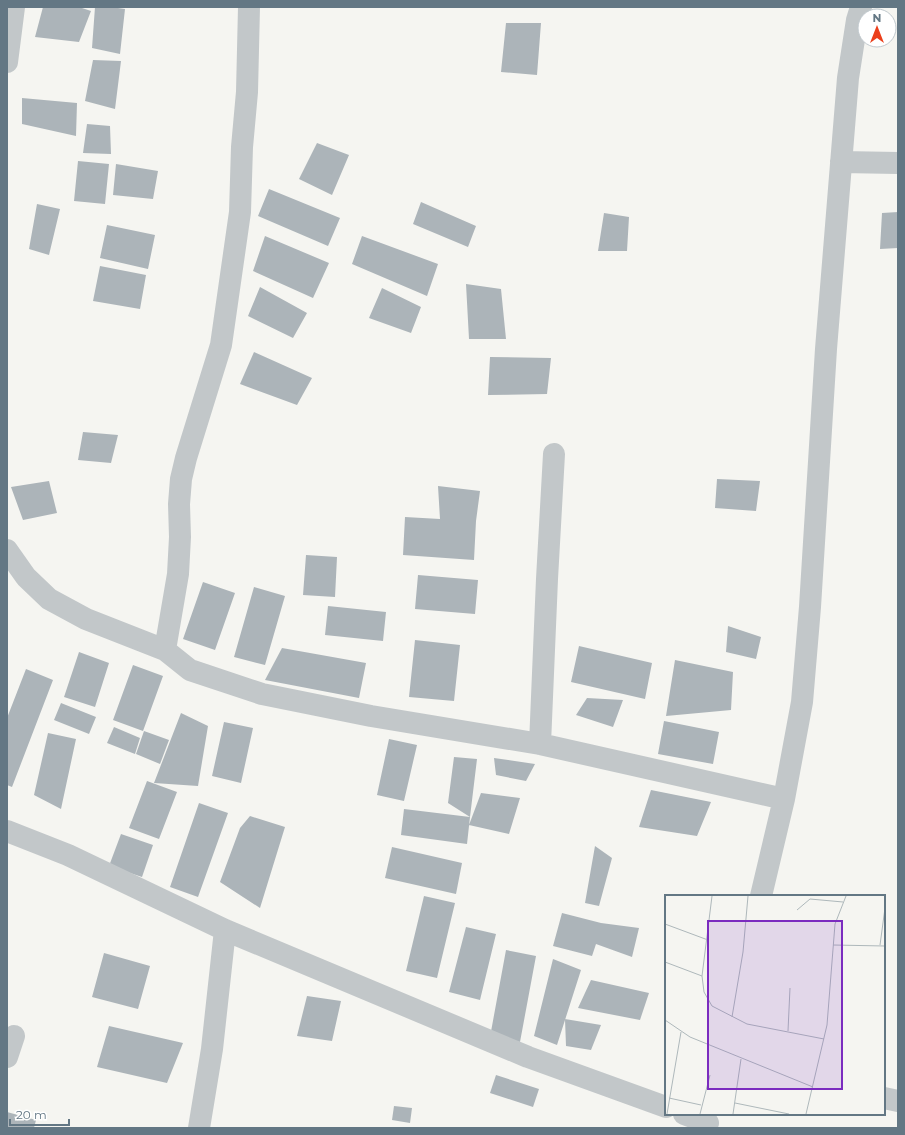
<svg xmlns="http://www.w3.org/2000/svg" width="905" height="1135" viewBox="0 0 905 1135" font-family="Montserrat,sans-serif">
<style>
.building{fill:#acb4b9}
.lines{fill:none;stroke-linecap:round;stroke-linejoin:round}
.minor{stroke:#c2c7c9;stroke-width:22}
.inset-road{fill:none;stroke:#aeb8bb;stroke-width:1}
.view{fill:#7b2cbf;fill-opacity:0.15;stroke:#7b2cbf;stroke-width:2}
.inset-edge{fill:none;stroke:#637784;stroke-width:2}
</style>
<rect width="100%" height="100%" fill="#f5f5f1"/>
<path class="building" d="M43,7H79L91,11L79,42L35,37Z
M95,7H111L125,9L120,54L92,48Z
M506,23H541L537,75L501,72Z
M93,60L121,61L115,109L85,101Z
M22,98L77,103L76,136L22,124Z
M87,124L110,126L111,154L83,153Z
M317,143L349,155L332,195L299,179Z
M78,161L109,164L105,204L74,201Z
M116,164L158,171L153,199L113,195Z
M269,189L340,218L328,246L258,216Z
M421,202L476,226L468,247L413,224Z
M37,204L60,209L49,255L29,249Z
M898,212V248L880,249L882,213Z
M604,213L629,217L627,251H598Z
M107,225L155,235L148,269L100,258Z
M265,236L329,263L313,298L253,271Z
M362,236L438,264L427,296L352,264Z
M100,266L146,275L140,309L93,301Z
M466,284L501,289L506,339H469Z
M260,287L307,313L293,338L248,316Z
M382,288L421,307L411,333L369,318Z
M254,352L312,378L297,405L240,384Z
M490,357L551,358L547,394L488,395Z
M83,432L118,435L111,463L78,460Z
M717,479L760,481L756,511L715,508Z
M49,481L57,513L23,520L11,487Z
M438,486L480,491L476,521L474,560L403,555L405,517L440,519Z
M306,555L337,557L335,597L303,595Z
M418,575L478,580L475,614L415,609Z
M203,582L235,593L215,650L183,639Z
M254,587L285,596L265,665L234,657Z
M328,606L386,612L383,641L325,635Z
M728,626L761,637L756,659L726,652Z
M415,640L460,645L454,701L409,697Z
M579,646L652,663L645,699L571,682Z
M282,648L366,663L359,698L265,680Z
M79,652L109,663L95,707L64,697Z
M675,660L733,672L731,710L666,716Z
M133,665L163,676L143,731L113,720Z
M26,669L53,680L12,787L7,785V718Z
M587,698L623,700L613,727L576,715Z
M61,703L96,717L89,734L54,720Z
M181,713L208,726L198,786L154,783Z
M664,721L719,732L713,764L658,754Z
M224,722L253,728L241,783L212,776Z
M114,727L140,738L135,754L107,743Z
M144,731L169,740L160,764L136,754Z
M48,733L76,739L61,809L34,795Z
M389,739L417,745L404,801L377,795Z
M454,757L477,759L470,817L448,803Z
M494,758L535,764L526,781L496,775Z
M147,781L177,792L159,839L129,828Z
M651,790L711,802L697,836L639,827Z
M481,793L520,798L509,834L469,825Z
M199,803L228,813L198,897L170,887Z
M404,809L470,817L467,844L401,835Z
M250,816L285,827L260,908L220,882L240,828Z
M121,834L153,845L142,877L109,866Z
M595,846L612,858L599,906L585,903Z
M392,847L462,863L456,894L385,878Z
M424,896L455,903L437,978L406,971Z
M562,913L601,923L639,928L632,957L596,944L592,956L553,946Z
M466,927L496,934L480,1000L449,992Z
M506,950L536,956L520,1042L490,1037Z
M104,953L150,966L138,1009L92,997Z
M553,959L581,970L557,1045L534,1036Z
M591,980L649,993L640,1020L578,1008Z
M307,996L341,1001L332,1041L297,1036Z
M565,1019L601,1025L591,1050L566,1046Z
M109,1026L183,1043L167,1083L97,1067Z
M496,1075L539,1089L533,1107L490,1093Z
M394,1106L412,1108L410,1123L392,1120Z
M7,1112L36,1120L34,1128H7Z"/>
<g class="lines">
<path class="minor" d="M7,62L14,7
M841,162L898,163
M7,550L26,577L49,599L86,619L165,650L190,670L262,694L371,716L540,744L784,799
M165,650L178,574L180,537L179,504L181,479L186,458L221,345L240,212L242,147L247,92L249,7
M540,744L547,579L554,454
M7,831L68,855L225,930L528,1057L666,1107
M761,896L784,799L802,702L810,607L826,349L848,78L857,20L861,7
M7,1057L14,1036
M884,1098L898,1101
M684,1114L708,1123
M199,1128L212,1049L225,930"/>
</g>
<g transform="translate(665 895)">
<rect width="220" height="220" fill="#f5f5f1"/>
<path class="inset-road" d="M47,1L37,81L39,97L47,111L82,129L159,144M132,15L145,4L178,7M0,29L43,45M168,50L220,51M215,50L220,13M0,67L37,81M67,122L78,57L83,1M0,125L25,142L148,192M123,136L125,93M4,203L36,210M70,208L124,219M2,219L16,137M35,219L45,180M68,219L76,164M141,219L162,130L170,29L181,1"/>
<path class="view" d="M43,26H177V194H43Z"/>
<rect width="220" height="220" class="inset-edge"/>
</g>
<rect width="905" height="1135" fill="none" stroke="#637784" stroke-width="16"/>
<g transform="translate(877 28)"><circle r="19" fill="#ffffff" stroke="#c1c9ce"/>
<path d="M0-3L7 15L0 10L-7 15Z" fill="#eb3f1b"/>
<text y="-6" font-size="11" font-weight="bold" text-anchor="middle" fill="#637784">N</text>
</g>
<path d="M10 1119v6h59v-6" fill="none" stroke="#637784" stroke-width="2"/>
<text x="16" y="1119" font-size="12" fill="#637784" stroke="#ffffff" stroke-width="3" paint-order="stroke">20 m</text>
</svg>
